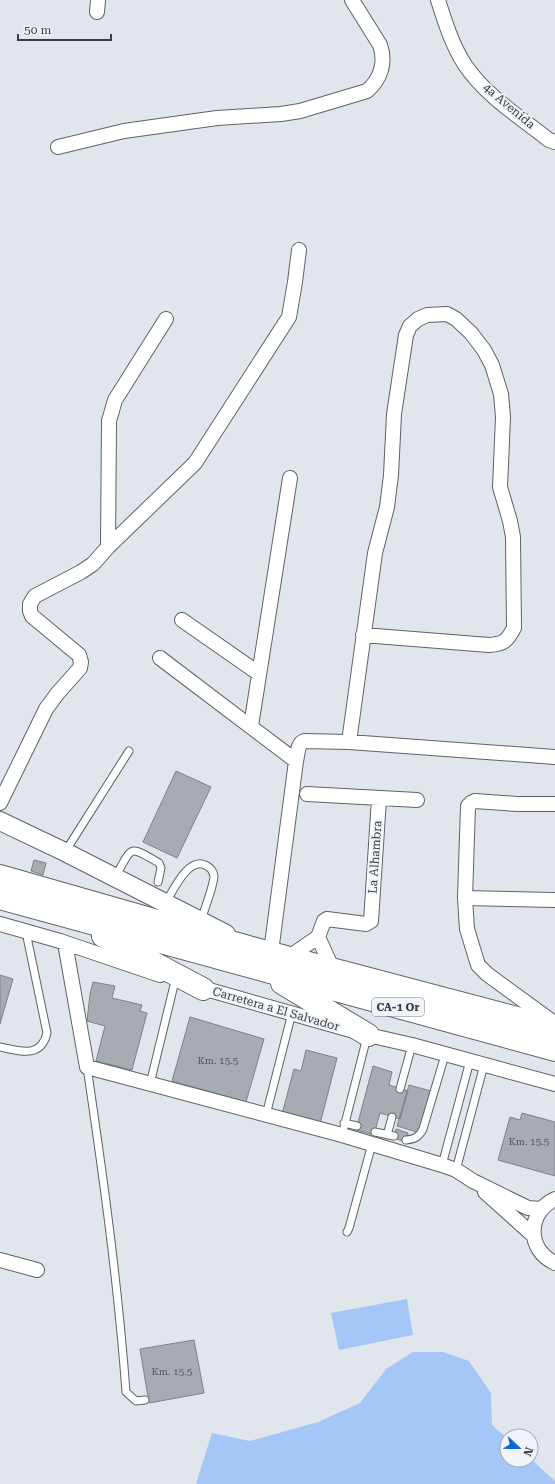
<svg xmlns="http://www.w3.org/2000/svg" width="555" height="1484" viewBox="0 0 555 1484" font-family="'Roboto Serif',serif">
<style>
.green{fill:#a4c7f7}
.building{fill:#a7acb2;stroke:#7e8288}
.lines{fill:none;stroke-linecap:round;stroke-linejoin:round}
.service-casing{stroke:#5e6268;stroke-width:9}
.minor-casing{stroke:#5e6268;stroke-width:16}
.tertiary-casing{stroke:#5e6268;stroke-width:20}
.trunk-casing{stroke:#5e6268;stroke-width:24}
.service{stroke:#fff;stroke-width:7}
.minor{stroke:#fff;stroke-width:14}
.tertiary{stroke:#fff;stroke-width:18}
.trunk{stroke:#fff;stroke-width:22}
.labels{text-anchor:middle;dominant-baseline:central;stroke-width:4;stroke-linejoin:round;paint-order:stroke}
.number-label{font-size:10px;fill:#56595c}
.shield{fill:#eff3fa;stroke:#717477;stroke-width:1}
.shield-label{font-size:11px;font-weight:bold;fill:#3b3d3f}
.street-label{font-size:12px;fill:#3b3d3f;stroke:#eff3fa}
</style>
<rect width="100%" height="100%" fill="#e1e6ed"/>
<path class="green" d="M407,1299L413,1335L339,1350L331,1313Z
M413,1352H443L469,1361L491,1393L492,1425L507,1438V1460L531,1459L555,1481V1484H196L212,1433L250,1441L318,1422L360,1403L386,1369Z"/>
<path class="building" d="M176,771L211,787L177,858L143,842Z
M34,860L46,863L43,875L31,871Z
M0,975L13,979L0,1024Z
M93,982L115,986L112,998L142,1005L140,1011L147,1013L132,1070L96,1061L105,1026L87,1021L90,994Z
M190,1017L264,1039L246,1102L172,1081Z
M306,1050L337,1058L320,1124L282,1114L294,1069L301,1071Z
M373,1066L392,1072L389,1085L408,1091L400,1119L380,1113L374,1135L356,1130Z
M409,1085L431,1091L420,1133L397,1126Z
M522,1113L555,1122V1176L498,1160L510,1117L520,1120Z
M396,1129L408,1133L406,1142L394,1138Z
M194,1340L204,1393L149,1403L140,1349Z"/>
<g class="lines">
<g class="service-casing">
<path id="service" d="M65,852L129,751
M115,877C133,847 127,844 159,863L161,868L158,882
M166,902C173,891 188,857 205,865C210,867 213,870 214,876C214,885 204,910 201,921
M0,1047C19,1051 41,1059 47,1033L26,932
M87,1067C103,1175 118,1283 126,1392L136,1401L145,1400
M150,1084L175,981
M400,1089L412,1045
M266,1115L292,1013
M344,1123L357,1126
M375,1132L394,1136
M342,1135L367,1037
M387,1135L392,1117
M406,1140C415,1139 419,1137 423,1129L445,1055
M442,1165L470,1061
M456,1170L484,1065
M347,1232L349,1228L372,1144"/>
</g>
<g class="minor-casing">
<path id="minor" d="M438,0C445,22 452,45 465,65C486,96 520,117 549,140L555,142
M97,12L98,0
M58,147L124,131L217,118L281,114L300,111L367,91C381,79 386,62 380,45L352,0
M108,547L109,421L115,400L166,319
M182,620L258,673
M160,658L296,761
M251,726L290,478
M349,742L375,553L387,507L391,475L394,414L406,335L410,326L418,319L427,315L447,314L456,319L471,333L484,350L492,365L501,394L503,417L500,487L510,521L513,537L514,628C507,641 504,644 489,645L363,635
M307,794L417,800
M0,803L46,709L57,694L80,668L81,662L79,655L32,616L30,611V604L35,596L81,572L93,564L108,547L195,463L289,317L295,282L299,250
M465,898L555,900
M0,924L60,941L160,975
M318,937L333,970
M65,943L87,1067L342,1135L442,1165L456,1170L473,1181L528,1208L542,1209
M271,952L296,761C298,754 297,744 304,741L349,742L555,757
M289,957L318,937L324,921L327,919L366,924L371,921L379,799
M195,986L368,1035L412,1045L555,1084
M554,1023L487,974L478,965L467,929L465,898L468,806L471,803L475,801L517,804H555
M485,1192L534,1236
M555,1199C527,1212 526,1250 555,1263
M0,1260L37,1270"/>
</g>
<g class="tertiary-casing">
<path id="tertiary" d="M0,821L65,852L226,934"/>
</g>
<g class="trunk-casing">
<path id="trunk" d="M0,876L252,948L555,1028
M0,898L555,1050
M103,936L203,989
M282,983L368,1035"/>
</g>
<use href="#service" class="service"/>
<use href="#minor" class="minor"/>
<use href="#tertiary" class="tertiary"/>
<use href="#trunk" class="trunk"/>
</g>
<g class="labels">
<g class="number-label">
<text x="218" y="1060">Km. 15.5</text>
<text x="529" y="1141">Km. 15.5</text>
<text x="172" y="1371">Km. 15.5</text>
</g>
<rect class="shield" x="372" y="998" width="52" height="18" rx="3"/>
<g class="shield-label">
<text x="398" y="1007">CA-1 Or</text>
</g>
<g class="street-label">
<text transform="translate(509 106) rotate(40)">4a Avenida</text>
<text transform="translate(375 857) rotate(-86)">La Alhambra</text>
<text transform="translate(276 1009) rotate(16)">Carretera a El Salvador</text>
</g>
</g>
<g transform="translate(519 1448) rotate(112)"><circle r="19" fill="#eff3fa" stroke="#a7aaaf"/>
<path d="M0-3L7 15L0 10L-7 15Z" fill="#0b69d2"/>
<text y="-6" font-size="11" font-weight="bold" text-anchor="middle" fill="#3b3d3f">N</text>
</g>
<path d="M18 34v6h93v-6" fill="none" stroke="#3b3d3f" stroke-width="2"/>
<text x="24" y="34" font-size="12" fill="#3b3d3f" stroke="#eff3fa" stroke-width="3" paint-order="stroke">50 m</text>
</svg>
